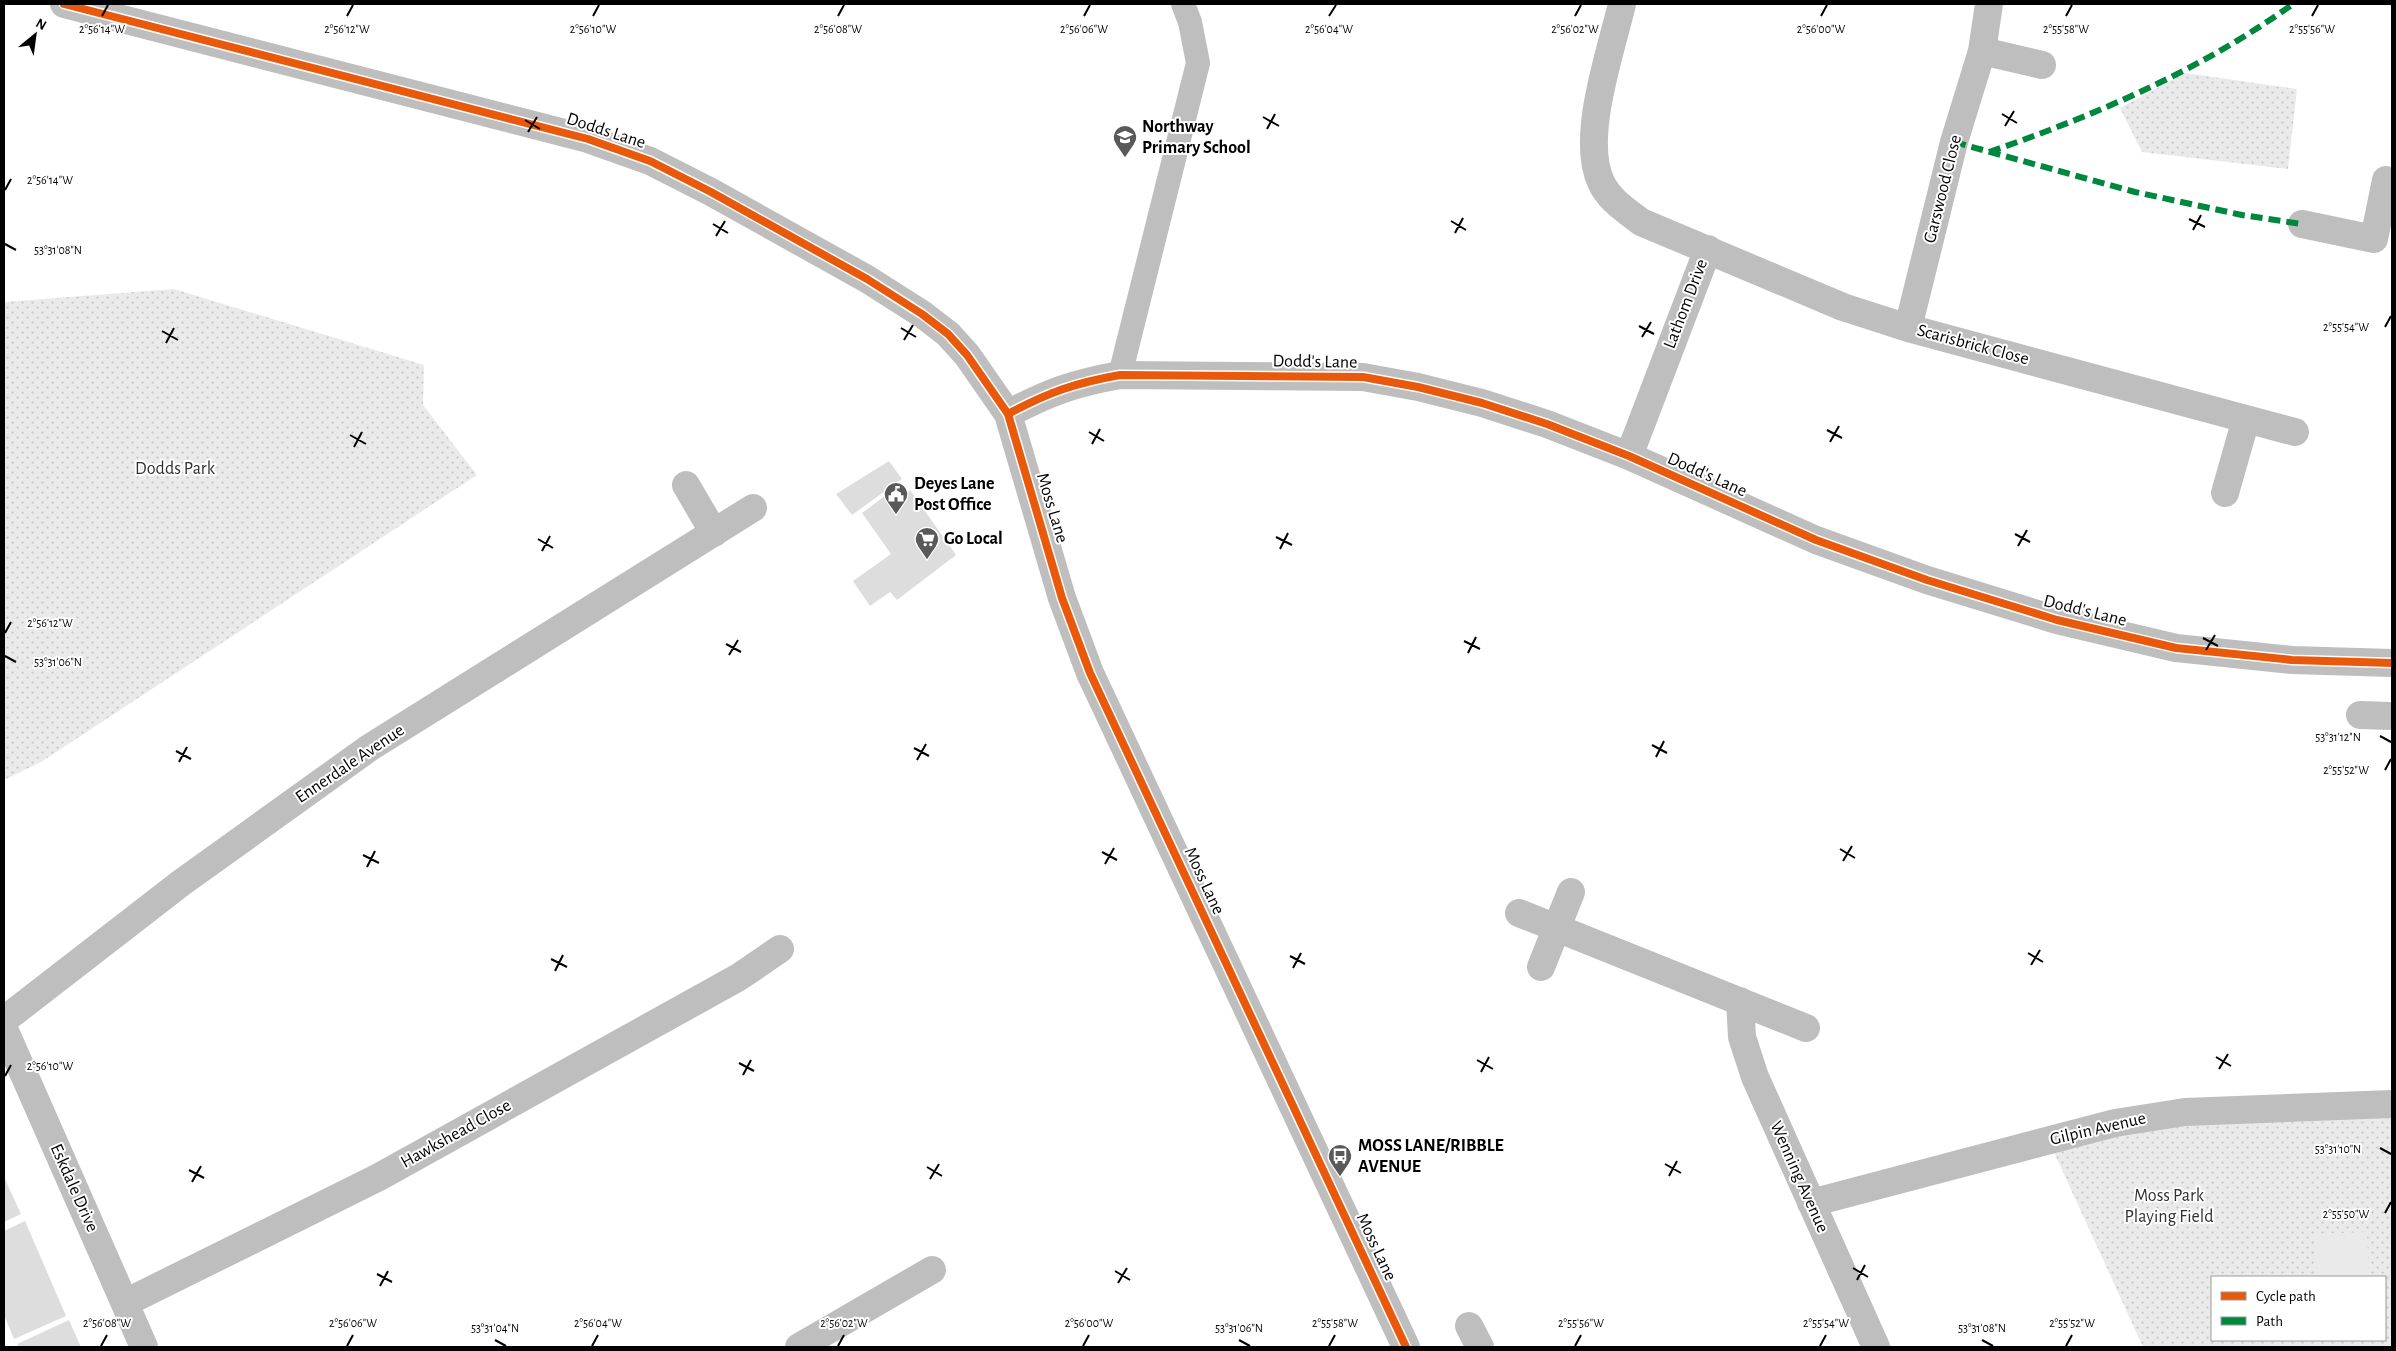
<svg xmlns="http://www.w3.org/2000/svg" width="2396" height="1351" viewBox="0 0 2396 1351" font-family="'Alegreya Sans',sans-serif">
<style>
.park{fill:url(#park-dots);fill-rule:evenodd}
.garden{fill:#eaeaea}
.building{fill:#ddd}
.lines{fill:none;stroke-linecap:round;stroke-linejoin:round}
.lane{stroke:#bebebe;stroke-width:24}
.street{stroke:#bebebe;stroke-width:28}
.quiet{stroke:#00873e;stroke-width:6;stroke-dasharray:12 6;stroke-linecap:butt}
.cycleway-casing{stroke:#fff;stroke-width:11}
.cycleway{stroke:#e8590c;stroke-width:8}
.ticks{fill:none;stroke:#000;stroke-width:2}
.labels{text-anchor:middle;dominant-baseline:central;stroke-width:4;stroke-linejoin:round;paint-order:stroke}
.poi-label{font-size:18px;font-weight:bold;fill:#000;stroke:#fff;text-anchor:start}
.street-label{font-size:18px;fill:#000;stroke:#fff}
.park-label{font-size:18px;fill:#303030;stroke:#fff}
.ticks-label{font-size:12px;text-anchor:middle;fill:#000;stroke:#fff;stroke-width:4;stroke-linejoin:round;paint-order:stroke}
</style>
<defs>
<pattern id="park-dots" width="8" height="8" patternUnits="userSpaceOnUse" patternTransform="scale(1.25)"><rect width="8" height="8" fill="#eaeaea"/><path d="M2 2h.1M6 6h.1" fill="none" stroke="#c7c7c7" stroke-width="1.8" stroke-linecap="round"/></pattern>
</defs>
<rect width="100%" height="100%" fill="#fff"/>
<path class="park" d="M2185,73L2297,89L2288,169L2142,152L2120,108Z
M174,289L424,365L423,405L477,475L41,762L4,780V302Z
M2392,1111V1347H2143L2052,1148L2186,1117ZM2212,1277H2385V1340H2212Z"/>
<path class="garden" d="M2367,1232L2369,1277H2317L2315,1234Z"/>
<path class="building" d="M889,461L902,479L852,515L836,494Z
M901,484L907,493L910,490L956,555L897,600L890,592L870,606L853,581L891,554L862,513Z
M4,1177L21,1214L4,1222Z
M25,1221L66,1316L14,1339L4,1315V1231Z
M69,1320L81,1347H19L17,1344Z"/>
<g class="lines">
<path class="lane" d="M1120,375L1198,63L1190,22L1183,4"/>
<path class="street" d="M64,4L588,139L650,161L711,192L867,279L922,314L948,334L967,355L1008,414L1062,598L1090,673L1406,1347
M1622,4C1611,51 1580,138 1601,182C1609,200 1627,211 1641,222L1843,307L1908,328L2246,419
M1989,4L1982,51L2042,65
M2302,224L2374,239L2386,180
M1908,328L1954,142L1982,51
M1008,414C1049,392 1075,383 1120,375L1363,377L1418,387L1482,403L1547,424L1629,456L1816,540L1927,580L2057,620L2176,648L2292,660L2392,663
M1629,456L1708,249
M686,485L714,533
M2225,493L2246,419L2295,432
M2360,715L2392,716
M1519,913L1806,1028
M1541,967L1571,892
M1740,1001L1742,1037L1755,1077L1876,1347
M4,1020L181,883L369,748L753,508
M4,1029L144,1347
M1811,1203L2115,1123L2185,1112L2392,1104
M125,1303L379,1177L739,977L780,949
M1469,1326L1480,1347
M799,1347L932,1270"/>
<path class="quiet" d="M1954,142L2135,192L2242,215L2302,224
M1989,152C2096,115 2201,70 2293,4"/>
<g class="cycleway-casing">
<path id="cycleway" d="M64,4L588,139L650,161L711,192L867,279L922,314L948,334L967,355L1008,414L1062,598L1090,673L1406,1347
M1008,414C1049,392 1075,383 1120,375L1363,377L1418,387L1482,403L1547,424L1629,456L1816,540L1927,580L2057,620L2176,648L2292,660L2392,663"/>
</g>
<use href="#cycleway" class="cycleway"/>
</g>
<path class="ticks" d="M102,16L108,5M347,16L353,5M593,16L599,5M838,16L844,5M1084,16L1090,5M1329,16L1336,5M1575,16L1581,5M1821,16L1827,5M2066,16L2072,5M2312,16L2318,5M2002,114L2017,123M1263,117L1279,126M525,120L540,129M2005,126L2014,111M1267,129L1275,114M528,132L537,117M5,190L11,179M2189,219L2205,227M1451,221L1466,230M713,224L728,233M2193,230L2201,215M1455,233L1463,218M716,236L725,221M5,244L16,250M1639,326L1654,334M2385,327L2391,316M901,328L916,337M162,331L178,340M1642,337L1651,322M904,340L913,325M166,343L174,328M1827,430L1842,438M1089,432L1104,441M350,435L366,444M1830,442L1839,426M1092,444L1100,429M354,447L362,432M2015,534L2030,542M1276,537L1292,545M538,539L553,548M2018,546L2027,530M1280,549L1288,533M542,551L550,536M5,633L11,622M2203,638L2218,646M1464,641L1480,649M726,644L741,652M2206,650L2215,635M1468,653L1476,637M729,655L738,640M5,656L16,662M2380,736L2391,742M1652,745L1667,753M914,748L929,756M176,751L191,759M1656,757L1664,741M917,760L926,744M179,762L187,747M2385,770L2391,759M1840,849L1855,858M1102,852L1117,860M363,855L379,863M1843,861L1852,846M1105,864L1114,848M367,867L375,851M2028,953L2043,962M1290,956L1305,964M551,959L567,967M2031,965L2040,950M1293,968L1301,953M555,971L563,955M2216,1057L2231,1066M1477,1060L1493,1069M739,1063L754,1071M2219,1069L2228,1054M1481,1072L1489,1057M743,1075L751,1060M5,1076L11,1065M2380,1148L2391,1154M1665,1164L1681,1173M927,1167L942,1176M189,1170L204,1178M1669,1176L1677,1161M930,1179L939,1164M192,1182L201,1166M2385,1213L2391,1202M1853,1268L1868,1277M1115,1271L1130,1280M377,1274L392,1282M1857,1280L1865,1265M1118,1283L1127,1268M380,1286L388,1271M495,1340L506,1346M1239,1340L1250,1346M1982,1340L1993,1346M101,1346L107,1335M347,1346L353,1335M592,1346L598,1335M838,1346L844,1335M1083,1346L1089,1335M1329,1346L1335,1335M1575,1346L1581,1335M1820,1346L1826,1335M2066,1346L2072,1335"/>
<defs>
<g id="school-pin" transform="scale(1.25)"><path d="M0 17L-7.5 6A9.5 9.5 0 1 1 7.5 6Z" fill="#595959" stroke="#fff"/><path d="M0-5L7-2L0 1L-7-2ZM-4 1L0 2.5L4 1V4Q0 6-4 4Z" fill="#fff"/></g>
<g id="civic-pin" transform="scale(1.25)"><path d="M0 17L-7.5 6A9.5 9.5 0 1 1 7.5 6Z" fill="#595959" stroke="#fff"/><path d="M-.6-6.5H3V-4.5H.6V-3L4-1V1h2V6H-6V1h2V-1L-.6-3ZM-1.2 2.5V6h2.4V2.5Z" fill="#fff"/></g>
<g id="supermarket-pin" transform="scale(1.25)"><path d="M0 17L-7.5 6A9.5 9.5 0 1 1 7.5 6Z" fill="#595959" stroke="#fff"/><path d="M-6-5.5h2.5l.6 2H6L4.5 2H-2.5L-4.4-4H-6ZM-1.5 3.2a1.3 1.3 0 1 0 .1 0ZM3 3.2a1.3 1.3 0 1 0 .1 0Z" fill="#fff"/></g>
<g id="bus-pin" transform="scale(1.25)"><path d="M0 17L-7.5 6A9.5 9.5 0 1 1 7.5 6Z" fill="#595959" stroke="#fff"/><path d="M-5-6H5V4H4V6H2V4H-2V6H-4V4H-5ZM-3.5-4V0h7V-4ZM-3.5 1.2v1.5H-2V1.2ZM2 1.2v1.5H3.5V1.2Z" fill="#fff"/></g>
</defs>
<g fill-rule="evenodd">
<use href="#school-pin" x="1125" y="137"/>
<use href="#civic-pin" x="896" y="494"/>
<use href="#supermarket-pin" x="927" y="539"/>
<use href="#bus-pin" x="1340" y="1156"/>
</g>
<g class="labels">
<g class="poi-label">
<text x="1142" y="127">Northway<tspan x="1142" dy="21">Primary School</tspan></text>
<text x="914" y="484">Deyes Lane<tspan x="914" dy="21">Post Office</tspan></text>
<text x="944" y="539">Go Local</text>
<text x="1358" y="1146">MOSS LANE/RIBBLE<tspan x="1358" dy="21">AVENUE</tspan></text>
</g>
<g class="street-label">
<text transform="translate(606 131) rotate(18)">Dodds Lane</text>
<text transform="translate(1943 189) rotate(-76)">Garswood Close</text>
<text transform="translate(1686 304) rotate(-69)">Lathom Drive</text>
<text transform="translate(1973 345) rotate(15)">Scarisbrick Close</text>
<text transform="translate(1315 362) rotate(1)">Dodd's Lane</text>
<text transform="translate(1707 475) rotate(24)">Dodd's Lane</text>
<text transform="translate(1052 508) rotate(73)">Moss Lane</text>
<text transform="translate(2085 611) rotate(14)">Dodd's Lane</text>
<text transform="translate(350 764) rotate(-34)">Ennerdale Avenue</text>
<text transform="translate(1204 881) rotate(65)">Moss Lane</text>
<text transform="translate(2098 1129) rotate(-13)">Gilpin Avenue</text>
<text transform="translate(456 1134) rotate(-29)">Hawkshead Close</text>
<text transform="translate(1799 1177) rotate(66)">Wenning Avenue</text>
<text transform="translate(74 1188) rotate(66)">Eskdale Drive</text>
<text transform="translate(1376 1247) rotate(65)">Moss Lane</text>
</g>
<g class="park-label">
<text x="175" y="469">Dodds Park</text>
<text x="2169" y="1196">Moss Park<tspan x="2169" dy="21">Playing Field</tspan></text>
</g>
</g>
<g class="ticks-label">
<text x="102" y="33">2°56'14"W</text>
<text x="347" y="33">2°56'12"W</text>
<text x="593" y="33">2°56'10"W</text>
<text x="838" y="33">2°56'08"W</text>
<text x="1084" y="33">2°56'06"W</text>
<text x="1329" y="33">2°56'04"W</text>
<text x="1575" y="33">2°56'02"W</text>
<text x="1821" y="33">2°56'00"W</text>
<text x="2066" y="33">2°55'58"W</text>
<text x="2312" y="33">2°55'56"W</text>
<text x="50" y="184">2°56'14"W</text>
<text x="58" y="254">53°31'08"N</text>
<text x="2346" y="331">2°55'54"W</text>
<text x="50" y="627">2°56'12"W</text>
<text x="58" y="666">53°31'06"N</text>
<text x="2338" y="741">53°31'12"N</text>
<text x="2346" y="774">2°55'52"W</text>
<text x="50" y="1070">2°56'10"W</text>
<text x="2338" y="1153">53°31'10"N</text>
<text x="2346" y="1218">2°55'50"W</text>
<text x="107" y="1327">2°56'08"W</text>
<text x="353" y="1327">2°56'06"W</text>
<text x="598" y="1327">2°56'04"W</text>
<text x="844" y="1327">2°56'02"W</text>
<text x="1089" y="1327">2°56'00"W</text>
<text x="1335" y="1327">2°55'58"W</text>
<text x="1581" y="1327">2°55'56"W</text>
<text x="1826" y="1327">2°55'54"W</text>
<text x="2072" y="1327">2°55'52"W</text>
<text x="495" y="1332">53°31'04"N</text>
<text x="1239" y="1332">53°31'06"N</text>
<text x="1982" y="1332">53°31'08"N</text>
</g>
<rect width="2396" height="1351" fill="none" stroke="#000000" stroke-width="10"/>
<rect x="2211" y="1276" width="175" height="65" fill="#ffffff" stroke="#999999"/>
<rect x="2221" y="1292" width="25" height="8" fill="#e8590c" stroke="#999999"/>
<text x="2256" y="1301" font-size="15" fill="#000000">Cycle path</text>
<rect x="2221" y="1317" width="25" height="8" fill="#00873e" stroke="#999999"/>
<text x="2256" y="1326" font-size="15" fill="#000000">Path</text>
<g transform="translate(35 35) rotate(29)" stroke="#ffffff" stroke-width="4" paint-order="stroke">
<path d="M0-4L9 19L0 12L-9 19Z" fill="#000000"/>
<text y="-8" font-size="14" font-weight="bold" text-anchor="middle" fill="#000000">N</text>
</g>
</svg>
